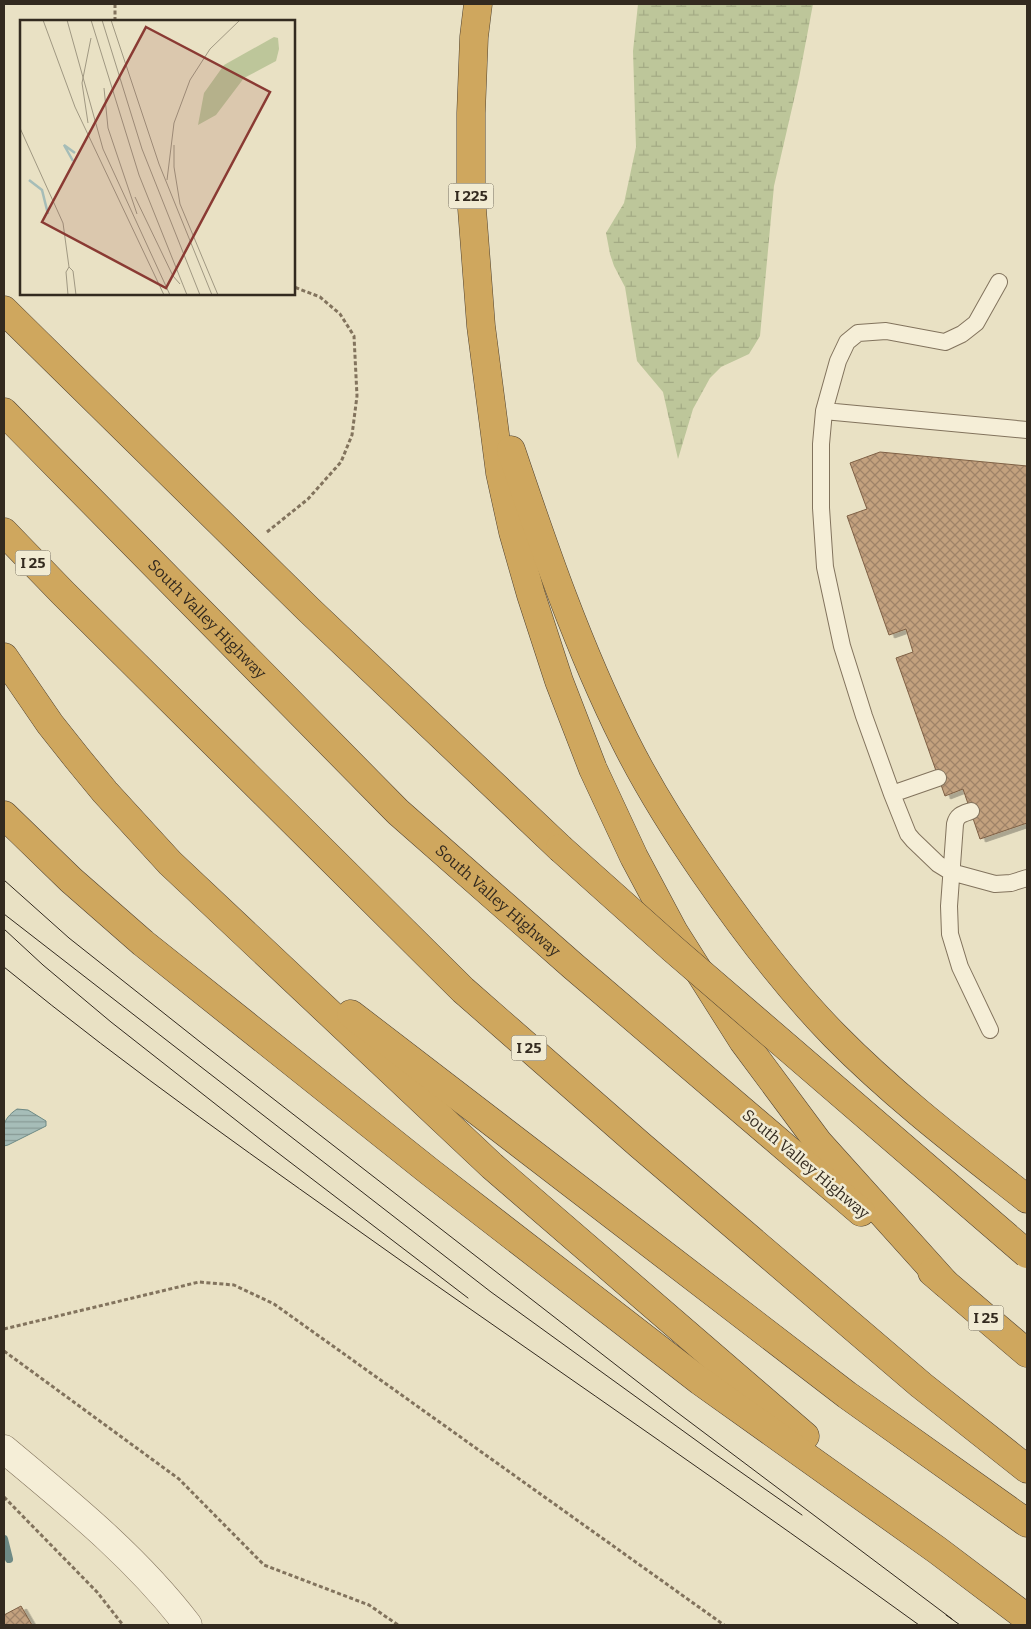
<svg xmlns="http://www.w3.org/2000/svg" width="1031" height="1629" viewBox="0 0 1031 1629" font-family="Bitter,serif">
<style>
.wetland{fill:url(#wetland-marsh)}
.water{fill:url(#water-rules);stroke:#6e8a85}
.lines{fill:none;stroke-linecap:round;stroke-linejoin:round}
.stream{stroke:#6e8a85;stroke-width:8}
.building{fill:url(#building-cross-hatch);stroke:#7e6045;filter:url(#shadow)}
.service-casing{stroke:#82735d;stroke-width:18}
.minor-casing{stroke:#82735d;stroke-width:29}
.motorway-casing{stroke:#504230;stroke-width:29}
.path{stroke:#82735d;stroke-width:3;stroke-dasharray:4 2.5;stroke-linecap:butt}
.service{stroke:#f5eed7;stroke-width:16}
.minor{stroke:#f5eed7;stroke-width:28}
.motorway{stroke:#cfa75e;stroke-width:28}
.tram{stroke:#332a1f;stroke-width:1}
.motorway-bridge-casing{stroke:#504230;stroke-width:29;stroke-linecap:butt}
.motorway-bridge{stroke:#cfa75e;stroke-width:28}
.labels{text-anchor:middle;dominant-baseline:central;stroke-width:5;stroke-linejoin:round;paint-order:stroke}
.shield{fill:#f1ebd3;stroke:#6c6455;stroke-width:1}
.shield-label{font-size:15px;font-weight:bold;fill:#332a1f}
.street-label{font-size:16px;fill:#332a1f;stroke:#f1ebd3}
.inset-river{fill:none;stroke:#a6bdb8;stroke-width:2.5}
.inset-road{fill:none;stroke:#a09882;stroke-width:1}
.view{fill:#8a3a33;fill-opacity:0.15;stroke:#8a3a33;stroke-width:2.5}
.inset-edge{fill:none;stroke:#332a1f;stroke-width:2.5}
</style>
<defs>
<pattern id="wetland-marsh" width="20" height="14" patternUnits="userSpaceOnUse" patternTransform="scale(1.25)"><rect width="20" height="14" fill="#bdc69a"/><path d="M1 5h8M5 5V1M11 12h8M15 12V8" fill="none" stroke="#a3aa84"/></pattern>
<pattern id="water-rules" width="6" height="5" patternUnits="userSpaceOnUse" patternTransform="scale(1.25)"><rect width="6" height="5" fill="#a6bdb8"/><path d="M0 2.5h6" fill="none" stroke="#889a95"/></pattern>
<pattern id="building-cross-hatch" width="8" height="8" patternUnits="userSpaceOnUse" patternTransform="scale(1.25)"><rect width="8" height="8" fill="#c3a17e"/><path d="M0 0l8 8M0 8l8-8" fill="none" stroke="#9f8367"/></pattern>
<filter id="shadow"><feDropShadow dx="5.5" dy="3" stdDeviation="0" flood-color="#0004"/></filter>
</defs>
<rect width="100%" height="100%" fill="#e9e1c4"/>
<path class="wetland" d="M638,4H813L799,78L774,186L760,336L749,354L721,367L710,378L693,409L678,459L663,392L637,361L625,287L614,266L610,254L606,233L624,203L636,147L633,51Z"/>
<path class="water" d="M17,1109L28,1110L46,1121V1126L8,1145L4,1146C3,1128 1,1120 17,1109Z"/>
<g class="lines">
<path class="stream" d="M4,1539L9,1559"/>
</g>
<path class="building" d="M880,452L1027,466V823L980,839L963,789L945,796L896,658L913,652L906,629L889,635L847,516L867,509L850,463Z
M21,1606L32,1625H4V1615Z"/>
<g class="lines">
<g class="service-casing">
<path id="service" d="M999,282L976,323L962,334L945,342L886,331L858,333L847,342L838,361L824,411L821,444V508L825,567L842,646L864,716L892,794L908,834L913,840L938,864L951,872L995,884L1011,883L1027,878
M824,411L1027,430
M892,794L938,778
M971,811C962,814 957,815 955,824L949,906L950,934L960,967L990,1030"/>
</g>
<g class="minor-casing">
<path id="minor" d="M4,1449C70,1504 136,1557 188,1625"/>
</g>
<g class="motorway-casing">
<g id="motorway">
<path d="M478,4L474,37L471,113V196L481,326L500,473L513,532L531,595L559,681L593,769L634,857L674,932L743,1041L818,1142L945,1283"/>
<path d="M4,310L308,609L560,848"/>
<path id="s1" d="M4,412L398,812L573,966L861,1212"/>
<path d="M511,450C544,548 578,647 625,741C648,787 675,830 704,872C744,930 786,986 835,1036C894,1096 961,1147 1027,1199"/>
<path d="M4,532L63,593L463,990L640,1145L921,1385L1027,1469"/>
<path d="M4,657L50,724L77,758L105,792L170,863L492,1166L805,1436"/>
<path d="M4,815L71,880L143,943L430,1172L700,1381L937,1550L1027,1618"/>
<path d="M351,1014L847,1395L1027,1523"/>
<path d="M932,1272L1027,1353"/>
</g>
</g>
<path class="path" d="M115,4V21
M267,532L308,499L341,462L352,435L357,396L354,336L340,314L320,297L294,287
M4,1329L199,1282L234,1285L274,1304L724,1625
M4,1351L179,1479L264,1565L369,1605L398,1625
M4,1497L97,1592L123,1625"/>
<use href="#service" class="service"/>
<use href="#minor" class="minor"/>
<use href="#motorway" class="motorway"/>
<path class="tram" d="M4,880L69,938L204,1045L674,1410L952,1619
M4,914L491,1292L715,1454L802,1515
M4,929L43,965L111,1022L265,1143L468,1298
M4,967C131,1071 266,1165 400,1260C573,1381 748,1501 919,1625
M946,1615L960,1625"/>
<g class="motorway-bridge-casing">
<path id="motorway-bridge" d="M560,848L673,949L1027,1254"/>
</g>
<use href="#motorway-bridge" class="motorway-bridge"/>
</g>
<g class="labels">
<g class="shield">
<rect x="448.5" y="183.5" width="45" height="25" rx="4"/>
<rect x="15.5" y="550.5" width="35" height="25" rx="4"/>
<rect x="511.5" y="1035.5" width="35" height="25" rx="4"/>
<rect x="968.5" y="1305.5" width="35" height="25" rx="4"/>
</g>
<g class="shield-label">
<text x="471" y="196">I 225</text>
<text x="33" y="563">I 25</text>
<text x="529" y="1048">I 25</text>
<text x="986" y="1318">I 25</text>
</g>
<g class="street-label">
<text stroke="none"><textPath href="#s1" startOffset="290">South Valley Highway</textPath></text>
<text stroke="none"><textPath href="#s1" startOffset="695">South Valley Highway</textPath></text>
<text transform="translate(806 1164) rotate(40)">South Valley Highway</text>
</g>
</g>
<g transform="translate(20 20)">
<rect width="275" height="275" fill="#e9e1c4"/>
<path d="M254,17L258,18L259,29L256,41L224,58L196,95L178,105L184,73L204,45Z" fill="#bdc69a"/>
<path class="inset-river" d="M53,141L44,125L55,133M9,160L22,170L28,194"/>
<path class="inset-road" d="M23,0L55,87L144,275M47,0L83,129L150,275M71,0L119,155L167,275M82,0L122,129L180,275M91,0L139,144L192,275M84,68L88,108L117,194M68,103L62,63L71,18M0,108L43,203L49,247L46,252L48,275M154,125V147L160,184L198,275M147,160L154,103L170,60L190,29L220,0M115,177L153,256L160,264M49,247L53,251L56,275"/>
<path class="view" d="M126,7L250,72L146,268L22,202Z"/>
<rect width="275" height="275" class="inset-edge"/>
</g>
<rect width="1031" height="1629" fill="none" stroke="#332a1f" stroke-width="10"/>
</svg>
